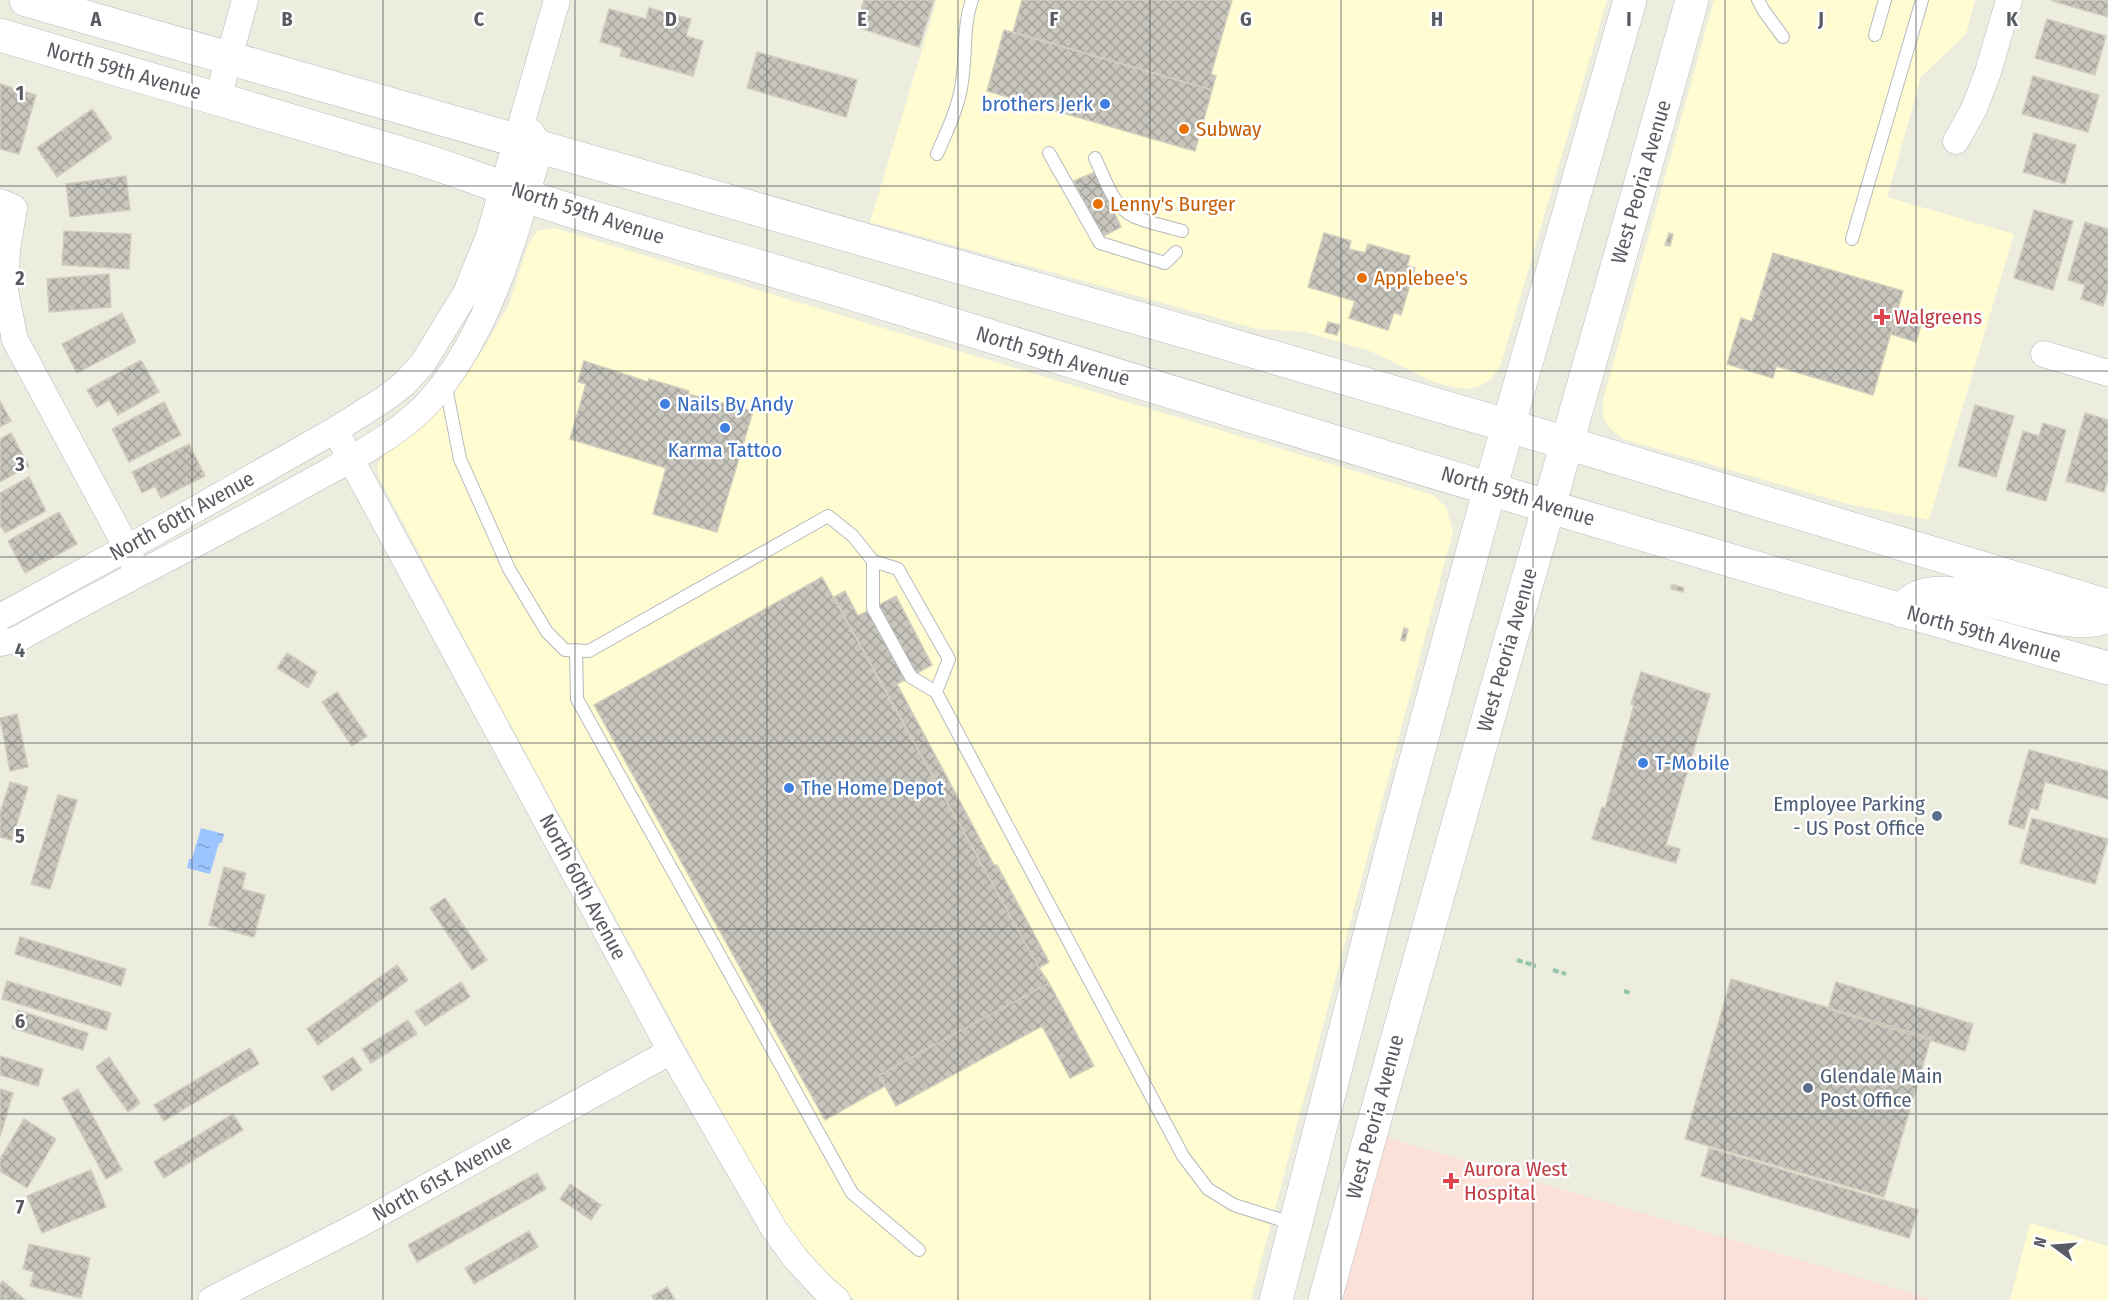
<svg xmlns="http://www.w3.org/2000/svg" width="2108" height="1300" viewBox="0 0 2108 1300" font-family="'Fira Sans Condensed',sans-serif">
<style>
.commercial{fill:#fffcd1}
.medical{fill:#fce1d8}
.water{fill:url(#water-ripples)}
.building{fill:url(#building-cross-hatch);stroke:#d1cebd;stroke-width:1.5}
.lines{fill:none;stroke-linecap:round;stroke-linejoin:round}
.lane-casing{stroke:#b7b9bf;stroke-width:14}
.street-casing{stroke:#b7b9bf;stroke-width:27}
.secondary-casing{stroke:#babcc4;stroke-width:34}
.path{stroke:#92c7a9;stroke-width:4;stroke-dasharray:6 3;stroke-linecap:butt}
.lane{stroke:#fff;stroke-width:12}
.street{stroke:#fff;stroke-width:26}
.secondary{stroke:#fff;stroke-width:33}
.grid{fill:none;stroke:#585b61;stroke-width:1.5;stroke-opacity:0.55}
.shop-dot{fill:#3f7fe0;stroke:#fff;stroke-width:2}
.food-dot{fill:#e8710a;stroke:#fff;stroke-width:2}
.health-dot{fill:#e0444e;stroke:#fff;stroke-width:2}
.service-dot{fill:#5c6f8a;stroke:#fff;stroke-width:2}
.labels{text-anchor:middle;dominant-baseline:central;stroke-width:5;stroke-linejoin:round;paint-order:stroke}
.street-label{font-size:21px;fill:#585b61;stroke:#fff}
.shop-label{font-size:21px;fill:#366cbe;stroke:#fff;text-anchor:start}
.food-label{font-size:21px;fill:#c56008;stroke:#fff;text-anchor:start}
.health-label{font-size:21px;fill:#be3a42;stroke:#fff;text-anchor:start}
.service-label{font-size:21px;fill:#4e5e75;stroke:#fff;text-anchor:end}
.grid-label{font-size:20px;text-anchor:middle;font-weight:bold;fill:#585b61;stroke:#fff;stroke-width:5;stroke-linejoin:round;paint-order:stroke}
</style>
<defs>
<pattern id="water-ripples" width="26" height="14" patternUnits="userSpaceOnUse" patternTransform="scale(1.5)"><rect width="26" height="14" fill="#9cc5ff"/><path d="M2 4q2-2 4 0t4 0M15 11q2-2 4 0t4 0" fill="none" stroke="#82a3d2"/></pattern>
<pattern id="building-cross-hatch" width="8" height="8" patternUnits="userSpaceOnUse" patternTransform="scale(1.5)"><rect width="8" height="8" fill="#c7c5bc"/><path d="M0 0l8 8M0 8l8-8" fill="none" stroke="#a4a39c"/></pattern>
</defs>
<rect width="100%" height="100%" fill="#ececdf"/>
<path class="commercial" d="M937,0H1607L1500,367L1490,380L1480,386L1467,389L1453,387L1434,382L1370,351L1305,332L1257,329L870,222Z
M1714,0H1975L1966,34L1921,77L1887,197L2014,234L1929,520L1848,504L1623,439L1609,427L1603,417V400Z
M554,228L1433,495L1446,507L1453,531L1251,1300H856L848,1295L794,1238L761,1184L498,702L380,479L377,466L387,449L437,409L483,350L509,304L528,245L537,231Z
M2030,1223L2108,1246V1300H2010Z"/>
<path class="medical" d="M1381,1136L1686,1226L1933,1300H1337Z"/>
<path class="water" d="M201,828L224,834L222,843H219L210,874L187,868L189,859H192Z"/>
<path class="building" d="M864,0H934L919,47L856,27Z
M1022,0H1232L1211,74L1216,76L1212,90L1013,32Z
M2052,0H2108V17L2052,1Z
M649,8L691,19L686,36L703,41L693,76L620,56L622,48L600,42L609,9L646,19Z
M2047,19L2106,36L2095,75L2035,58Z
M1004,30L1212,90L1195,151L987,91Z
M757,52L857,80L846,117L747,88Z
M2033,76L2099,95L2088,132L2022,114Z
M0,84L36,95L19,154L0,149Z
M92,109L112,138L57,177L37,148Z
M2034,133L2076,145L2065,184L2023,172Z
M1095,172L1121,227L1100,238L1074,181Z
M126,176L130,210L70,217L66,184Z
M2034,210L2073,221L2053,290L2014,278Z
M2085,222L2108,229V289L2103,306L2081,299L2085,285L2068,280Z
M64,231L131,234L129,269L62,265Z
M1324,233L1351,241L1349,249L1365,253L1368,244L1410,256L1407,266L1415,268L1401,315L1394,312L1388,330L1349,318L1355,301L1308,287Z
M1669,233L1673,234L1670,246L1665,245Z
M1773,253L1903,291L1873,395L1776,366L1773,378L1727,364L1741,318L1752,322Z
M109,274L111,307L49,312L47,279Z
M1898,308L1924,315L1916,342L1891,334Z
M122,313L136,342L77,373L62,344Z
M1328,322L1340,325L1337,335L1325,332Z
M141,360L159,392L118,415L109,400L97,407L87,390Z
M584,361L648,382L649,379L689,391L688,394L753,411L717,532L653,514L666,468L570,439L586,384L578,382Z
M0,401L11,421L0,427Z
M164,402L181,435L129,462L112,429Z
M1975,405L2014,416L1996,477L1958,466Z
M2085,413L2108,420V479L2104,492L2066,481Z
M2043,423L2066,430L2046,501L2006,490L2023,431L2039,436Z
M11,433L29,466L0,482V439Z
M189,444L205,476L161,498L155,486L142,493L132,472Z
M29,477L46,511L5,533L0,525V493Z
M59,512L77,544L25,573L8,541Z
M822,577L1039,968L1049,983L879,1075L885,1086L825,1120L594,705Z
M1672,584L1684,588L1683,592L1671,589Z
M845,591L858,616L896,596L932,665L897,684L994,865H997L1049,962L1039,968L834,597Z
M1404,628L1408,629L1405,641L1401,640Z
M287,653L317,672L308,688L277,668Z
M1641,672L1710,694L1666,845L1680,849L1676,863L1592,839L1602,807L1605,808L1634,705L1631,704Z
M337,692L367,736L352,746L322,702Z
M17,714L28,767L10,771L0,718Z
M2029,750L2108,771V799L2045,782L2038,810L2030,808L2024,829L2008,824Z
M10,782L28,787L12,840L0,837V813Z
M58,795L77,800L50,889L31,884Z
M2032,818L2108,839L2095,884L2020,863Z
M224,867L246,873L242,889L265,895L254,937L209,925Z
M445,898L487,960L472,970L430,908Z
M20,937L126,969L121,986L15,954Z
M397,965L408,980L318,1045L307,1029Z
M1731,979L1931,1038L1884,1197L1685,1139Z
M7,981L111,1013L106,1030L2,999Z
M461,982L470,997L425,1026L415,1012Z
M1836,982L1973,1024L1965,1051L1828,1009Z
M1049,983L1094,1066L1070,1078L1042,1026L896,1106L879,1075Z
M18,1010L88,1033L83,1050L12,1028Z
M408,1020L417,1034L371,1063L362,1049Z
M250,1048L259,1064L164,1121L154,1105Z
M0,1056L43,1069L38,1086L0,1075Z
M109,1057L140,1103L128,1112L96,1067Z
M353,1057L362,1070L332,1091L323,1077Z
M0,1089L13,1093L0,1137Z
M78,1089L122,1170L106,1179L62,1098Z
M233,1114L243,1130L164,1178L154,1162Z
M24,1119L56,1139L27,1188L0,1171V1159Z
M1709,1148L1918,1210L1909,1238L1701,1176Z
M91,1170L106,1207L42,1233L27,1196Z
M537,1173L546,1189L417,1262L408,1245Z
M570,1184L601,1205L591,1220L560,1199Z
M529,1231L538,1247L474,1284L465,1268Z
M29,1244L90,1258L81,1298L30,1286L34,1272L23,1269Z
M3,1281L25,1300H0V1284Z
M667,1287L675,1300H654L652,1296Z"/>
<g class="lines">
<g class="lane-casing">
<path id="lane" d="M1758,0L1764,11L1783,37
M1875,35L1885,0
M1049,153L1100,243L1165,263L1176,252
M937,154C946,133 957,111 961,88C967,59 962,28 972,0
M1095,158C1104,176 1113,207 1133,216C1148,223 1166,226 1182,231
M1852,239L1922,0
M445,382L460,459L495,537L509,569L547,632L565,650L589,651L828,516L853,536L873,561L898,569L949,659L936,692L1183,1156L1208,1189L1234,1205L1294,1224
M873,561V608L911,677L936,692
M576,650L577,699L852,1193L919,1250"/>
</g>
<g class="street-casing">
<path id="street" d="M218,98L245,0
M1956,141L1974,109L1988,72L2009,0
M0,202L14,208L7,249L5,291L15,340L127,548L133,563
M2044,354L2108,373
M335,430L671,1051L774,1229L796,1259L822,1287L837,1300
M0,617L154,533L335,430L383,400L404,384L423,363L466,293L489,236L557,0
M0,643L16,640C111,586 209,539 304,485C347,461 403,434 434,396C492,326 516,233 540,147L531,132
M211,1300L355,1227L671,1051"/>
</g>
<g class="secondary-casing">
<path id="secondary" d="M26,0L1211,339L1567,443L2108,606
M0,35C138,76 276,115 414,157C460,171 504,189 550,204C662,240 776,270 889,305C1294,430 1699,555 2108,668
M1902,611C1937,558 2058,641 2108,616
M1276,1300L1394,841L1482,517L1630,0
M1325,1300C1443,866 1572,434 1692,0"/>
</g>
<path class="path" d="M1517,960L1536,966
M1553,970L1566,974
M1624,991L1630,993"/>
<use href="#lane" class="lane"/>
<use href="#street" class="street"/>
<use href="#secondary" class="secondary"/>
</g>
<path class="grid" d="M192,0V1300M383,0V1300M575,0V1300M767,0V1300M958,0V1300M1150,0V1300M1341,0V1300M1533,0V1300M1725,0V1300M1916,0V1300M0,186H2108M0,371H2108M0,557H2108M0,743H2108M0,929H2108M0,1114H2108"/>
<g class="shop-dot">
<circle cx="1105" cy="104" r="6"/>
<circle cx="665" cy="404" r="6"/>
<circle cx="725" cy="428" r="6"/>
<circle cx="1643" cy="763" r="6"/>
<circle cx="789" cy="788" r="6"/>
</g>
<g class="food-dot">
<circle cx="1184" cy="129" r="6"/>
<circle cx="1098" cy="204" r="6"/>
<circle cx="1362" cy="278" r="6"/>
</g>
<g class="health-dot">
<path d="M1879 308h6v6h6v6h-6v6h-6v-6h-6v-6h6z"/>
<path d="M1448 1172h6v6h6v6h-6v6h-6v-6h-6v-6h6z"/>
</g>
<g class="service-dot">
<circle cx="1937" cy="816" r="6"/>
<circle cx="1808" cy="1088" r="6"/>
</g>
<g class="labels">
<g class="street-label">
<text transform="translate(124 71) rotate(16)">North 59th Avenue</text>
<text transform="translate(1641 182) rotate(-74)">West Peoria Avenue</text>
<text transform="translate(588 213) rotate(18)">North 59th Avenue</text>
<text transform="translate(1053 356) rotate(17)">North 59th Avenue</text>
<text transform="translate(1518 496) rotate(17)">North 59th Avenue</text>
<text transform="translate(182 516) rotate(-29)">North 60th Avenue</text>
<text transform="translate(1984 634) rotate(16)">North 59th Avenue</text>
<text transform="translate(1507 650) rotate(-74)">West Peoria Avenue</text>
<text transform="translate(583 887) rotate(62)">North 60th Avenue</text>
<text transform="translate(1375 1117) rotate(-75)">West Peoria Avenue</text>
<text transform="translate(442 1178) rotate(-29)">North 61st Avenue</text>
</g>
<g class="shop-label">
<text x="1093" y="104" text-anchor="end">brothers Jerk</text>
<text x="677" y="404">Nails By Andy</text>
<text x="725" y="450" text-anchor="middle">Karma Tattoo</text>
<text x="1655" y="763">T-Mobile</text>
<text x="801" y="788">The Home Depot</text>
</g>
<g class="food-label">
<text x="1196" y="129">Subway</text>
<text x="1110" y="204">Lenny's Burger</text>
<text x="1374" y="278">Applebee's</text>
</g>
<g class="health-label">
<text x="1894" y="317">Walgreens</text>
<text x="1464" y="1169">Aurora West<tspan x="1464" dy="24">Hospital</tspan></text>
</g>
<g class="service-label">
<text x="1925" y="804">Employee Parking<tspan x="1925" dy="24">- US Post Office</tspan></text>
<text x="1820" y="1076" text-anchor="start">Glendale Main<tspan x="1820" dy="24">Post Office</tspan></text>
</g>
</g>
<g class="grid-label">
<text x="96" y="26">A</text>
<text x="287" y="26">B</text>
<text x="479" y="26">C</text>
<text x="671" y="26">D</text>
<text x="862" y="26">E</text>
<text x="1054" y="26">F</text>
<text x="1246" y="26">G</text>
<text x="1437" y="26">H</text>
<text x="1629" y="26">I</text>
<text x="1821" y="26">J</text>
<text x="2012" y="26">K</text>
<text x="20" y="100">1</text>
<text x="20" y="285">2</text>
<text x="20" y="471">3</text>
<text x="20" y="657">4</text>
<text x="20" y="843">5</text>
<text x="20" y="1028">6</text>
<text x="20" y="1214">7</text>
</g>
<g transform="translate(2054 1246) rotate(286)" stroke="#ffffff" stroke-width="4.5" paint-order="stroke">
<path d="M0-4.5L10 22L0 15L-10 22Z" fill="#585b61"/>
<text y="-9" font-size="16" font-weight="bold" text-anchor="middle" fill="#585b61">N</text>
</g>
</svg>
